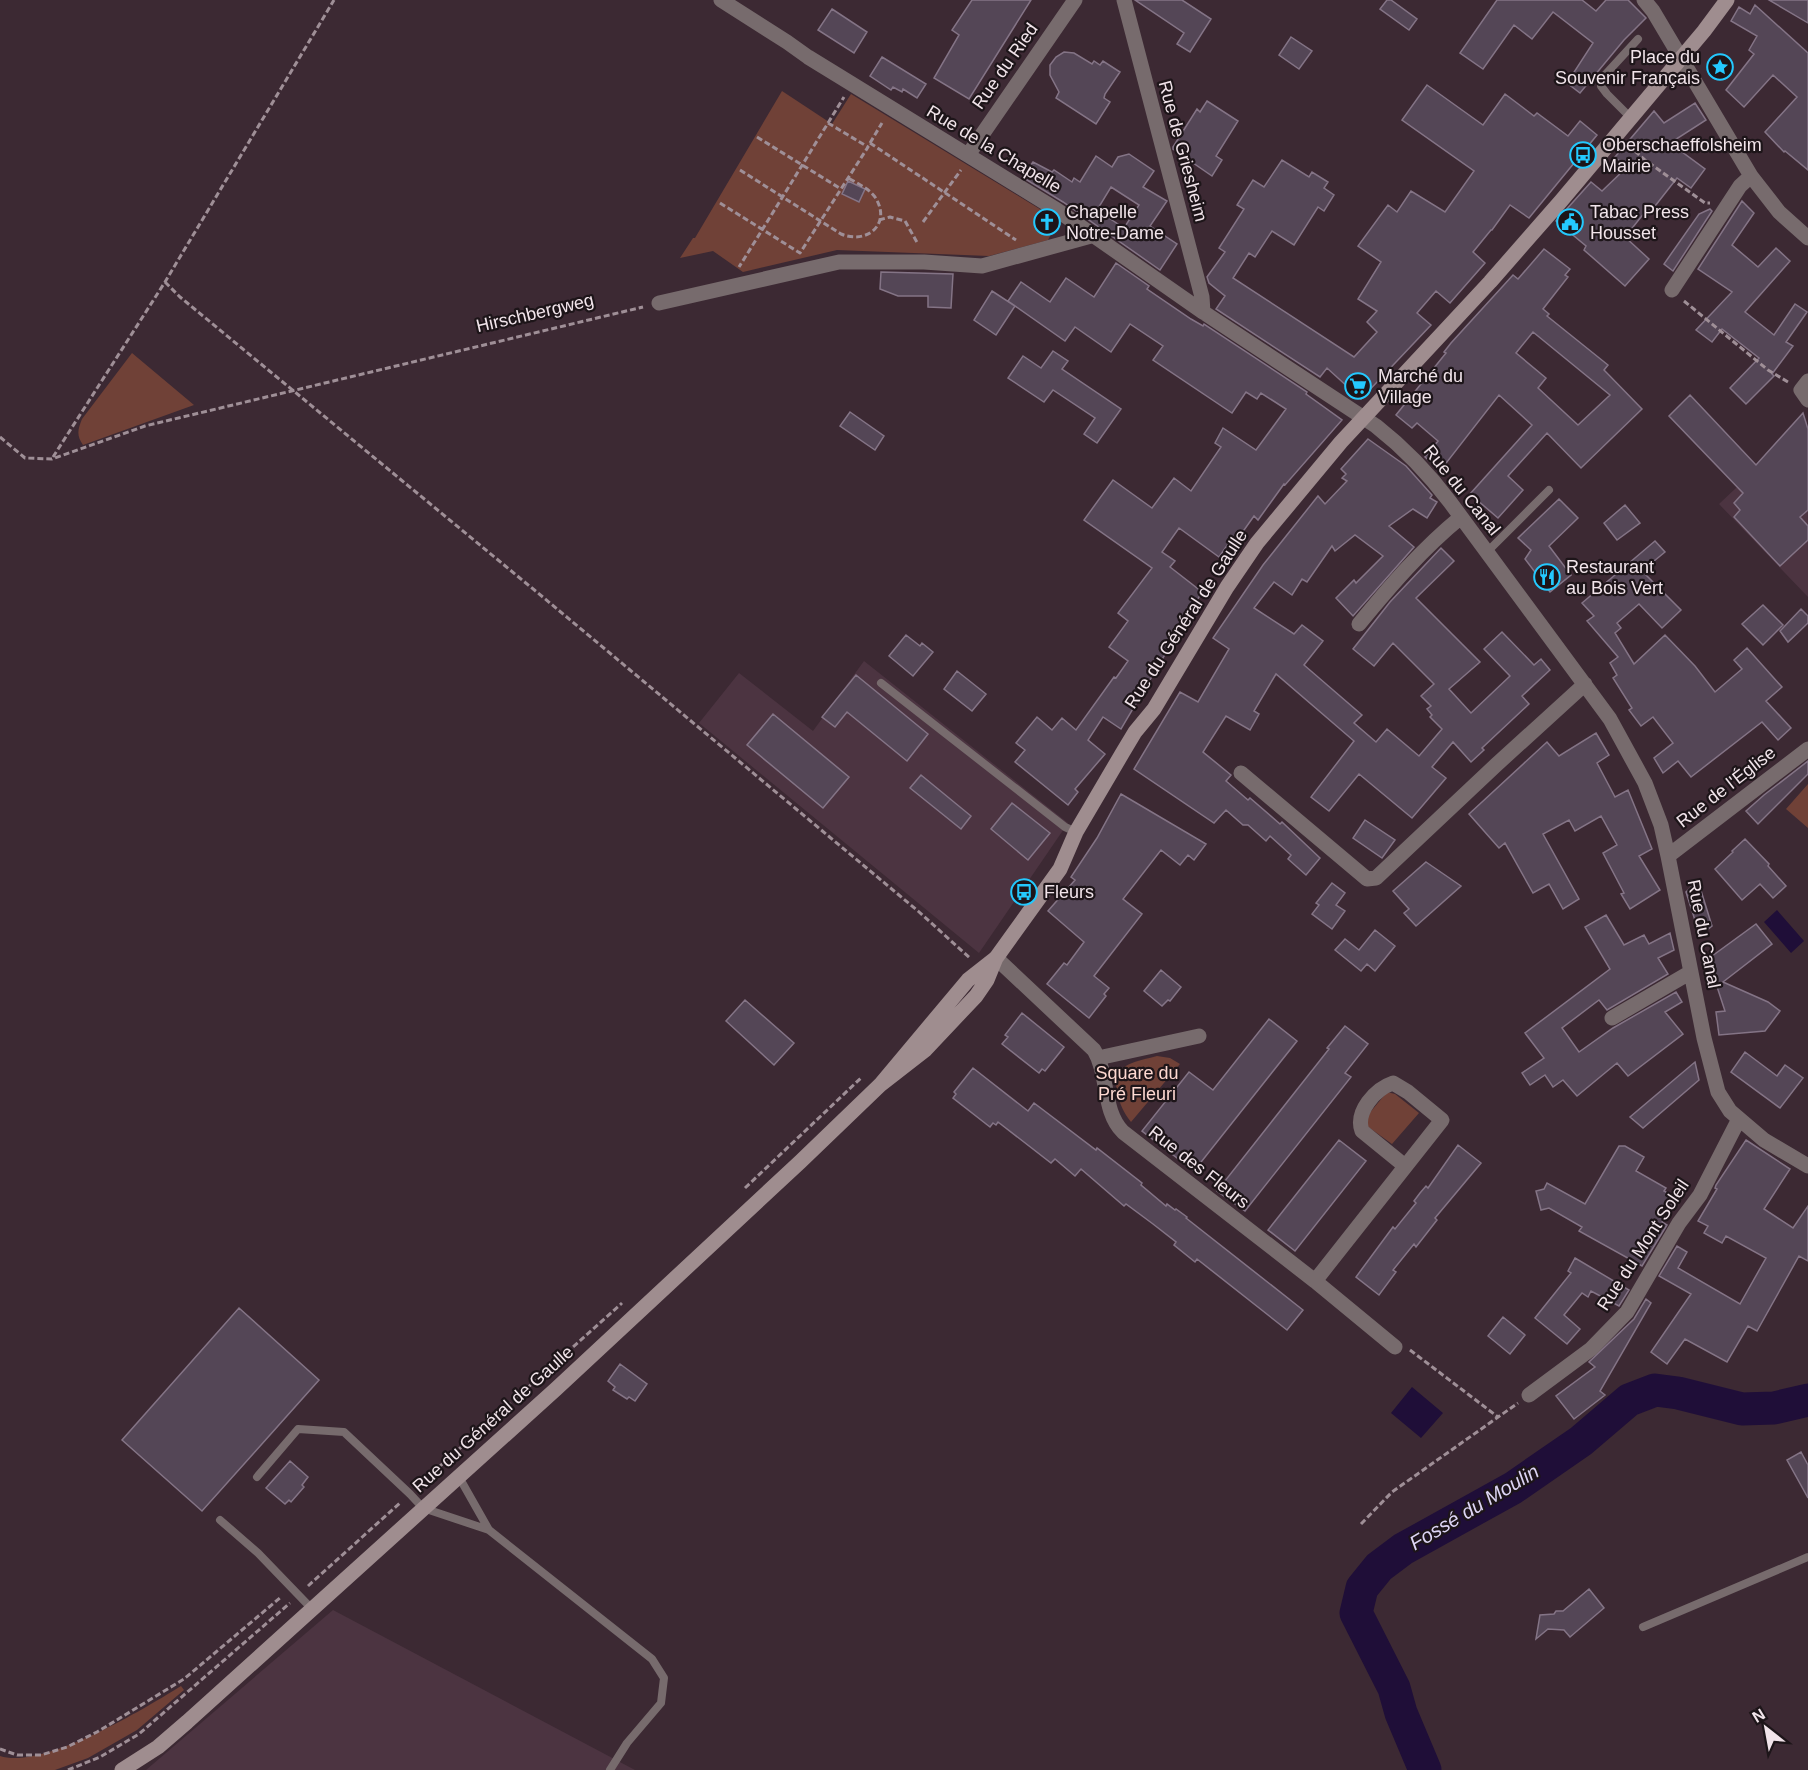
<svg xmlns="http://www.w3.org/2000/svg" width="1808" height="1770" viewBox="0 0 1808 1770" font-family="Arial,sans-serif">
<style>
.built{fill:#4c3441}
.green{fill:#704137}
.water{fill:#1f0e38}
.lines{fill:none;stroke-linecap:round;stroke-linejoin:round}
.river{stroke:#1f0e38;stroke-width:33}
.building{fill:#544656;stroke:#847486;stroke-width:1.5;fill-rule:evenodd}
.path{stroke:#9f8f97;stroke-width:3;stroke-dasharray:6 3;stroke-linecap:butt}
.lane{stroke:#776b6d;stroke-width:8}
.street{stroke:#776b6d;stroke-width:15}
.secondary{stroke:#9f8d8f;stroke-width:15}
.labels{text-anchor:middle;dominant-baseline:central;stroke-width:4.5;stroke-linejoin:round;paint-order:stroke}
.poi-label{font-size:18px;fill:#f1e4ea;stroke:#1d1519;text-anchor:start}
.street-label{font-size:18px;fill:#f1e4ea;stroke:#1d1519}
.park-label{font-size:18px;fill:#fed9d1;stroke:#1d1519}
.water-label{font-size:20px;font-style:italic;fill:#ddd5f4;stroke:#1d1519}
</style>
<rect width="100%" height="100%" fill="#3c2933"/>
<path class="built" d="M1808,427V597L1719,504L1737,487L1739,489L1770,469Z
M864,661L1068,823L979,953L699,723L739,673L813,731Z
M333,1610L635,1770H146Z"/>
<path class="green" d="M782,91L832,124L851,94L1043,211L1035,223L1051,234L1048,240L989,256L837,250L743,272L713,251L680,258L693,238H695Z
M132,353L194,405L83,445C76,435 78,429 82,419Z
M1808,784V828L1786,809Z
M1157,1056L1170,1058L1180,1064L1131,1122C1123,1112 1120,1104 1117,1092C1111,1064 1135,1062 1157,1056Z
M1387,1092L1395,1094L1419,1113L1392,1144L1367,1126L1368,1115Z
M181,1686L184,1690L137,1730L88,1758L55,1770H0V1756C43,1770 144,1709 181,1686Z"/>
<path class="water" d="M1777,910L1804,941L1791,953L1764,922Z
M1412,1387L1443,1413L1421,1438L1391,1413Z"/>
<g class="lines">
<path class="river" d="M1425,1770L1401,1713L1394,1688L1356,1613L1362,1588L1379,1567L1403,1549L1513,1488L1581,1441L1629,1400L1655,1390L1678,1393L1742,1409L1774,1408L1808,1400"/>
</g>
<path class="building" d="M972,0H1031L969,99L934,78L959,35L952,30Z
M1135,0H1182L1211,19L1190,52L1177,44L1184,33Z
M1387,0H1391L1417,19L1409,30L1380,9Z
M1497,0H1582L1596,11L1606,0H1628L1646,18L1624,40L1580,93L1567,83L1593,43L1553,12L1532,39L1514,25L1483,69L1460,53Z
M1769,0H1808V23Z
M1755,5L1808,53V170L1785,151L1784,152L1765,132L1797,97L1773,75L1744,107L1726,90L1754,54L1749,50L1757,36L1731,21L1739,7L1750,14Z
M832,9L867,32L854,53L818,30Z
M1291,37L1312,51L1299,69L1279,55Z
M1064,52L1074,53L1092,64L1094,61L1100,65L1103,61L1120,72L1105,94L1104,98L1110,102L1096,124L1056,98L1059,92L1050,75V65L1056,57Z
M882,57L926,84L917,98L903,89L902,92L893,87L891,90L870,76Z
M1427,85L1483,125L1505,94L1534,116L1537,113L1568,136L1580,121L1597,135L1529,218L1510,205L1492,230H1491L1473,252L1485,263L1450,303L1436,291L1417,313L1431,325L1361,399L1327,368L1320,377L1216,309L1225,296L1209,283L1207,277L1225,252L1219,248L1244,209L1237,205L1253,180L1264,187L1282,160L1309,177L1312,172L1328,182L1324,188L1334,195L1324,211L1318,207L1294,245L1272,231L1255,257L1249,253L1233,278L1354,357L1377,332L1367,322L1377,311L1358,299L1381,262L1358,246L1388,205L1397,212L1411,191L1445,212L1474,171L1402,120Z
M1207,101L1238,121L1216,156L1222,160L1212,176L1173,149V147L1197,109L1200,112Z
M1695,103L1706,120L1670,143L1705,169L1691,188L1677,178L1648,215L1645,212L1625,237L1649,259L1625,286L1584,250L1586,246L1556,221L1591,182L1602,191L1627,167L1615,157L1654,111L1664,123Z
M1129,154L1154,171L1143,187L1167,201L1150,226L1177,244L1160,270L1063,202L1022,177L1033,162L1052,172L1054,170L1072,182L1074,178L1080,182L1096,156L1112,167L1118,157ZM1111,187L1139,205L1124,228L1097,210Z
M848,181L865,189L859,202L842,194Z
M1742,201L1754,213L1732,245L1758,267L1776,248L1790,261L1745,312L1774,335L1795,304L1807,312L1786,342L1793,346L1772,374L1774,376L1746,404L1730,388L1759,358L1722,329L1712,342L1696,330L1732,292L1698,269Z
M1710,209L1712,211L1673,271L1664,264L1699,214Z
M1042,212L1060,224L1058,227L1056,226L1051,234L1035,223Z
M1544,249L1570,269L1565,275L1568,277L1543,309L1549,314L1547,316L1608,365L1604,370L1642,409L1581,468L1547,433L1508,476L1523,490L1498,518L1470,494L1532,425L1499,395L1440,471L1425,457L1438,441L1417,423L1412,428L1396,415L1446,353L1444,352L1451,343L1513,275L1518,279ZM1533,332L1610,395L1578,425L1538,388L1546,378L1516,353Z
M1116,263L1149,286L1147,289L1191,319L1203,326L1204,324L1307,392L1306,394L1342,420L1285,485L1284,484L1258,520L1254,516L1237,540L1233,537L1219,557L1179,528L1162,552L1175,561L1170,567L1202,592L1121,729L1103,717L1088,740L1105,754L1075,789L1078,792L1068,805L1015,762L1025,750L1016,743L1037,717L1052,730L1062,718L1076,730L1114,677L1116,678L1128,661L1109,647L1128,621L1118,613L1152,568L1084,520L1113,480L1152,508L1174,478L1191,491L1221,447L1215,443L1223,428L1256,450L1286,409L1261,393L1257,399L1246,392L1232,413L1153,360L1163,346L1130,324L1111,352L1075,327L1065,341L1008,301L1021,282L1050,302L1066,278L1094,297Z
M881,272L953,274L951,308L928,307V296H898L880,289Z
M992,291L1015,306L996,335L974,320Z
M1053,351L1068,361L1062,369L1121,409L1097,443L1084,434L1095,418L1053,390L1044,402L1008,378L1023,356L1041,368Z
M1690,395L1756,465L1803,413L1808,429V510L1800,517L1808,526V540L1780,566L1734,517L1740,510L1734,503L1743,493L1669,416Z
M850,412L884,436L875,450L840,426Z
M1368,439L1406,466L1432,495L1430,498L1437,502L1427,518L1413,509L1389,526L1414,547L1353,616L1336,598L1354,580L1356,583L1383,556L1355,535L1335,551L1332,546L1307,582L1302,579L1292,595L1274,582L1254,608L1294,634L1302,625L1323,641L1304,665L1362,715L1354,723L1376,742L1387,729L1419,756L1442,729L1430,717L1432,715L1427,709L1431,706L1421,696L1434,684L1393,643L1374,666L1353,649L1390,602L1441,548L1454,561L1416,598L1480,662L1449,689L1471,713L1510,676L1484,649L1502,632L1534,665L1541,659L1550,670L1522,696L1529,704L1482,748L1484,750L1471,762L1453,742L1432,767L1446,778L1412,818L1359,774L1329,811L1311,797L1354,741L1276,674L1254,711L1259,714L1250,730L1226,716L1203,752L1231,775L1226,781L1248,800L1250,798L1280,824L1282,822L1320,858L1306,875L1288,859L1291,855L1270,836L1266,841L1248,825H1243L1226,810L1214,823L1134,769L1180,692L1198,702L1229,649L1213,638L1263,565L1318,496L1325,504L1347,481L1342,478L1346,474L1341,469Z
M1559,499L1578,518L1549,546L1571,575L1550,592L1525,559L1531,550L1518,538Z
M1625,505L1640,523L1617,540L1604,523Z
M1655,541L1665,552L1642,571L1681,610L1662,628L1639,604L1617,623L1621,628L1615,633L1634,664L1665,635L1695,666L1715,692L1742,669L1734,660L1747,648L1782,687L1766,701L1791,728L1778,740L1762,722L1691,777L1678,761L1663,773L1654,758L1673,743L1653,717L1641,726L1629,710L1632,708L1613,678L1617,675L1610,663L1618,657L1587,621L1594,616L1582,603Z
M1763,605L1783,625L1763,645L1742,624Z
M1801,609L1808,616V623L1788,642L1780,631Z
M906,635L920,646L922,643L933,652L913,676L889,656Z
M957,671L986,694L972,711L944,689Z
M856,675L928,734L907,761L847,712L835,727L822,717Z
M773,714L849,777L823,808L747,745Z
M1596,733L1609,755L1597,763L1615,797L1628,790L1652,849L1639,856L1660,890L1630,909L1621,894L1624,893L1603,853L1617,845L1601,816L1575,831L1569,820L1543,834L1579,899L1563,909L1549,884L1533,893L1505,843L1499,848L1469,814L1547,742L1559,756Z
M1808,761V774L1758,824L1746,811L1764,795Z
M921,775L971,816L961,829L910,788Z
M1121,794L1206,844L1194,860L1188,855L1180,865L1161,850L1123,899L1142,914L1094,976L1109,988L1104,994L1106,996L1089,1018L1047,984L1064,963L1067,965L1084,942L1048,911L1075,880L1071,877L1097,838Z
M1012,803L1050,833L1028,860L991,829Z
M1365,820L1395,840L1382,858L1353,838Z
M1745,839L1769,864L1768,866L1786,886L1773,898L1760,884L1742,900L1715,869L1733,852L1732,851Z
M1426,862L1461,886L1416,926L1404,913L1409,909L1393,891Z
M1698,881L1712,926L1700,936L1686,892Z
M1332,883L1345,893L1336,905L1345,911L1332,929L1312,914L1319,905L1316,903Z
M1606,915L1624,945L1644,935L1649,944L1670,933L1674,950L1658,958L1668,974L1607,1010L1599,1000L1562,1028L1579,1052L1613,1028L1676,992L1682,1002L1665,1012L1683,1034L1628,1076L1617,1063L1577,1096L1563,1080L1553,1087L1545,1075L1530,1085L1522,1073L1544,1058L1525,1033L1610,969L1585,927Z
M1756,924L1772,944L1723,982L1768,1002L1780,1011L1765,1031L1719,1035L1716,1012L1725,1011L1708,959Z
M1375,930L1395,946L1375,971L1367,964L1361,971L1335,950L1345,939L1359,950Z
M1161,970L1181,987L1170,1001L1168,1000L1162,1006L1144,991Z
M745,1000L794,1043L774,1065L726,1021Z
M1022,1013L1064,1047L1045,1071L1042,1069L1039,1073L1002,1044L1008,1037L1005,1035Z
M1269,1019L1297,1041L1194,1171L1142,1131L1189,1072L1213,1090Z
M1345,1026L1368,1044L1345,1073L1351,1077L1245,1211L1217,1191L1329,1049L1327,1048Z
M1745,1052L1777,1076L1785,1065L1803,1078L1780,1108L1731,1072Z
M1695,1062L1699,1080L1643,1128L1630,1117Z
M973,1068L1028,1111L1034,1103L1096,1150L1097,1148L1142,1183L1141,1185L1166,1206L1167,1204L1175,1210L1176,1209L1187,1217L1186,1218L1303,1310L1287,1330L1197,1259L1195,1262L1174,1245L1176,1242L1153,1224L1126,1204L1124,1206L1081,1169L1075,1176L1055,1159L1051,1163L998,1122L996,1125L993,1123L990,1127L953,1098L956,1094L954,1092Z
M1339,1140L1366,1161L1295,1251L1268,1230Z
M1746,1140L1790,1169L1764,1209L1793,1228L1808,1206V1261L1799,1256L1757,1331L1748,1326L1727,1362L1685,1339L1667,1364L1651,1352L1691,1294L1659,1276L1677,1246L1687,1252L1678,1268L1740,1304L1766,1258L1726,1236L1722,1243L1704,1233L1708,1226L1698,1221L1717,1189L1715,1188L1716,1185Z
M1458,1145L1481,1163L1435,1218L1437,1220L1416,1247L1414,1244L1393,1270L1396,1272L1379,1295L1356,1277L1393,1227L1395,1229L1416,1203L1414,1201L1420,1193L1426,1186L1428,1188Z
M1619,1146H1625L1644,1157L1636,1171L1666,1188L1664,1191L1676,1198L1662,1222L1667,1225L1642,1266L1579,1231L1582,1227L1549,1208L1541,1210L1536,1191L1544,1189L1547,1183L1585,1204Z
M1575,1258L1629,1290L1619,1306L1591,1291L1588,1297L1582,1293L1564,1315L1580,1329L1567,1344L1535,1318L1571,1273L1568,1271Z
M1646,1299L1651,1303L1600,1391L1605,1395L1574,1419L1556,1396L1595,1367L1589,1362L1634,1319Z
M239,1308L319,1380L202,1511L122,1440Z
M1503,1317L1525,1335L1510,1354L1488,1336Z
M620,1364L647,1384L635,1401L629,1397L627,1399L613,1390L615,1387L608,1381Z
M1801,1452L1808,1465V1498L1787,1460Z
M290,1461L308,1477L302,1485L304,1487L291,1502L289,1500L285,1504L266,1488Z
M1589,1589L1604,1608L1570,1637L1564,1630L1548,1629L1536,1639L1540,1615L1554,1614L1556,1611H1563Z"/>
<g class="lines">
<path class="path" d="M828,123L844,97
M757,137L841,189
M870,143L1016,240
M870,143L882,123
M1628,145L1645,160L1705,203H1710
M740,170L841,234C868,245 892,223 875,197C868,188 857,183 848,178
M720,203L800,253L868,147L828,123C798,172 769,219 739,267
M879,220L890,217L905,221L918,244
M923,222L961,170
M165,282L180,297L544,598L918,911L971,959
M1684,301L1768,370L1788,382
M0,437L25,458L52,459L145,426L643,307
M53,457L165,282L334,0
M745,1188L862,1077
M1410,1350L1498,1417
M419,1485L622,1303
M1361,1524L1392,1492L1518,1403
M308,1586L401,1502
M0,1749L17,1755H41L67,1747L97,1732L184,1679L281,1597
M68,1770L100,1757L139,1734L290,1603"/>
<path class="lane" d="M1630,117L1607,94L1601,86L1604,76L1638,39
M1487,552L1549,490
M881,683L1065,827L1076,832
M257,1477L298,1429L344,1432L410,1494L423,1508L489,1530L652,1659L664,1678L661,1703L627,1743L610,1770
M459,1477L489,1530
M220,1520L258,1553L312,1609
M1643,1627L1808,1557"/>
<path class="street" d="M721,0L787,42L808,57L1057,210L1203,312L1376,426C1404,448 1429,474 1450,502L1610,719L1645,783L1661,825L1668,856L1704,1038L1718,1092L1730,1111L1764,1140L1808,1166
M1124,0L1202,297L1203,312
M1644,0L1653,11L1751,176L1779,212L1808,238
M968,155L1075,0
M1672,290L1740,186L1751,176
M659,303L839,262H924L982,266L1091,236
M1808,381L1801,390L1808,400
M1359,624C1391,585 1422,549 1461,517
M1241,773L1367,879L1376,878L1496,765L1585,684
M1668,856L1808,749
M996,958L1094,1050C1109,1075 1102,1111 1123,1132L1315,1281L1395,1347
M1612,1018L1691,972
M1098,1058L1199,1036
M1315,1281L1442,1120L1408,1092L1393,1083C1375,1089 1355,1112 1362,1131L1405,1166
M1529,1395L1591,1349L1627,1312L1679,1223L1700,1195L1739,1119"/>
<path class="secondary" d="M880,1085L925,1050L976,996L987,980L996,958L1060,869L1076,832L1123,752L1135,732L1154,709L1227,587L1257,543L1341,442L1490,282L1561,201L1704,31L1727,0
M122,1770L158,1747L187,1722L556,1389L800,1162L880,1085L968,980L996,958"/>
</g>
<defs>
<g id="sight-ring" transform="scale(1.35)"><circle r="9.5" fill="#1d1519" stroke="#24c9fe" stroke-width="1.5"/><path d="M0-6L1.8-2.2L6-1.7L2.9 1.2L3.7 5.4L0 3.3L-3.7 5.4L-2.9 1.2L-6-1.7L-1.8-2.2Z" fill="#24c9fe"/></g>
<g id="bus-ring" transform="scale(1.35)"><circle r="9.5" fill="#1d1519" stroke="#24c9fe" stroke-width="1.5"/><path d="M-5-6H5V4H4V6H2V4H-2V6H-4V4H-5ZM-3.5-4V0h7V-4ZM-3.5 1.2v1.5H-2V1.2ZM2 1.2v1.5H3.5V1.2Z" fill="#24c9fe"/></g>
<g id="church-ring" transform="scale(1.35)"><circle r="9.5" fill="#1d1519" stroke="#24c9fe" stroke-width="1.5"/><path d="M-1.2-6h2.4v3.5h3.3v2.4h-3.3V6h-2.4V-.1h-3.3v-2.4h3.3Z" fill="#24c9fe"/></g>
<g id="civic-ring" transform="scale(1.35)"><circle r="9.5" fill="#1d1519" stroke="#24c9fe" stroke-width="1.5"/><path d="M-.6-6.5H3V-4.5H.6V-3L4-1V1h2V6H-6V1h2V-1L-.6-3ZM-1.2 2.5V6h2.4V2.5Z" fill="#24c9fe"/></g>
<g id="supermarket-ring" transform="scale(1.35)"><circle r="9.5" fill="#1d1519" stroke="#24c9fe" stroke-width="1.5"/><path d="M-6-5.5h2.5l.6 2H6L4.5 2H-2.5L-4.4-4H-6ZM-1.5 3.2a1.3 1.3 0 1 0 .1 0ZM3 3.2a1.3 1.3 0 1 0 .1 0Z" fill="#24c9fe"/></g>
<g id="restaurant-ring" transform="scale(1.35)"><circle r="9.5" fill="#1d1519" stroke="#24c9fe" stroke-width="1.5"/><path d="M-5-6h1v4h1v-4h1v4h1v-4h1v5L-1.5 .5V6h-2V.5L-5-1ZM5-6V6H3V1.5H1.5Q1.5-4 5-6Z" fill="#24c9fe"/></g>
</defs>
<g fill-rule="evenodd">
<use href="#sight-ring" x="1720" y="67"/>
<use href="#bus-ring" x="1583" y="155"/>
<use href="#church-ring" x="1047" y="222"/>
<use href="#civic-ring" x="1570" y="222"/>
<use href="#supermarket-ring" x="1358" y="386"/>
<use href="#restaurant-ring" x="1547" y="577"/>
<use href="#bus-ring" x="1024" y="892"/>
</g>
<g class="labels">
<g class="poi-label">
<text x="1700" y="57" text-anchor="end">Place du<tspan x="1700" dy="21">Souvenir Français</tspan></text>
<text x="1602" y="145">Oberschaeffolsheim<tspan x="1602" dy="21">Mairie</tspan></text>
<text x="1066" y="212">Chapelle<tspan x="1066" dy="21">Notre-Dame</tspan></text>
<text x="1590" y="212">Tabac Press<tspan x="1590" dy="21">Housset</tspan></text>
<text x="1378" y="376">Marché du<tspan x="1378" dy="21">Village</tspan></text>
<text x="1566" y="567">Restaurant<tspan x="1566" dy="21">au Bois Vert</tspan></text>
<text x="1044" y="892">Fleurs</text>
</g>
<g class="street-label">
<text transform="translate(1005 66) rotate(-55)">Rue du Ried</text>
<text transform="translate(994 149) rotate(31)">Rue de la Chapelle</text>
<text transform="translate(1183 151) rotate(75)">Rue de Griesheim</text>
<text transform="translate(535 313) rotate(-13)">Hirschbergweg</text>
<text transform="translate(1462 490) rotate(51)">Rue du Canal</text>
<text transform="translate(1186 619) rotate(-57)">Rue du Général de Gaulle</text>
<text transform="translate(1726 787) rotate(-38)">Rue de l'Église</text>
<text transform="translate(1704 934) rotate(79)">Rue du Canal</text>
<text transform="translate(1199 1167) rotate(38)">Rue des Fleurs</text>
<text transform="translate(1643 1245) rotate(-57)">Rue du Mont Soleil</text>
<text transform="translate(493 1419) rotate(-42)">Rue du Général de Gaulle</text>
</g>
<g class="park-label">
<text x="1137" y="1073">Square du<tspan x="1137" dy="21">Pré Fleuri</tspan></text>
</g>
<g class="water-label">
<text transform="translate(1474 1507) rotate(-31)">Fossé du Moulin</text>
</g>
</g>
<g transform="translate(1766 1728) rotate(329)" stroke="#1d1519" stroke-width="4.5" paint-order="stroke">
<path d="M0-4.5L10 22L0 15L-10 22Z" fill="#f1e4ea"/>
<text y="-9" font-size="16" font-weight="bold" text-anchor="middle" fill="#f1e4ea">N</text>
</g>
</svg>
